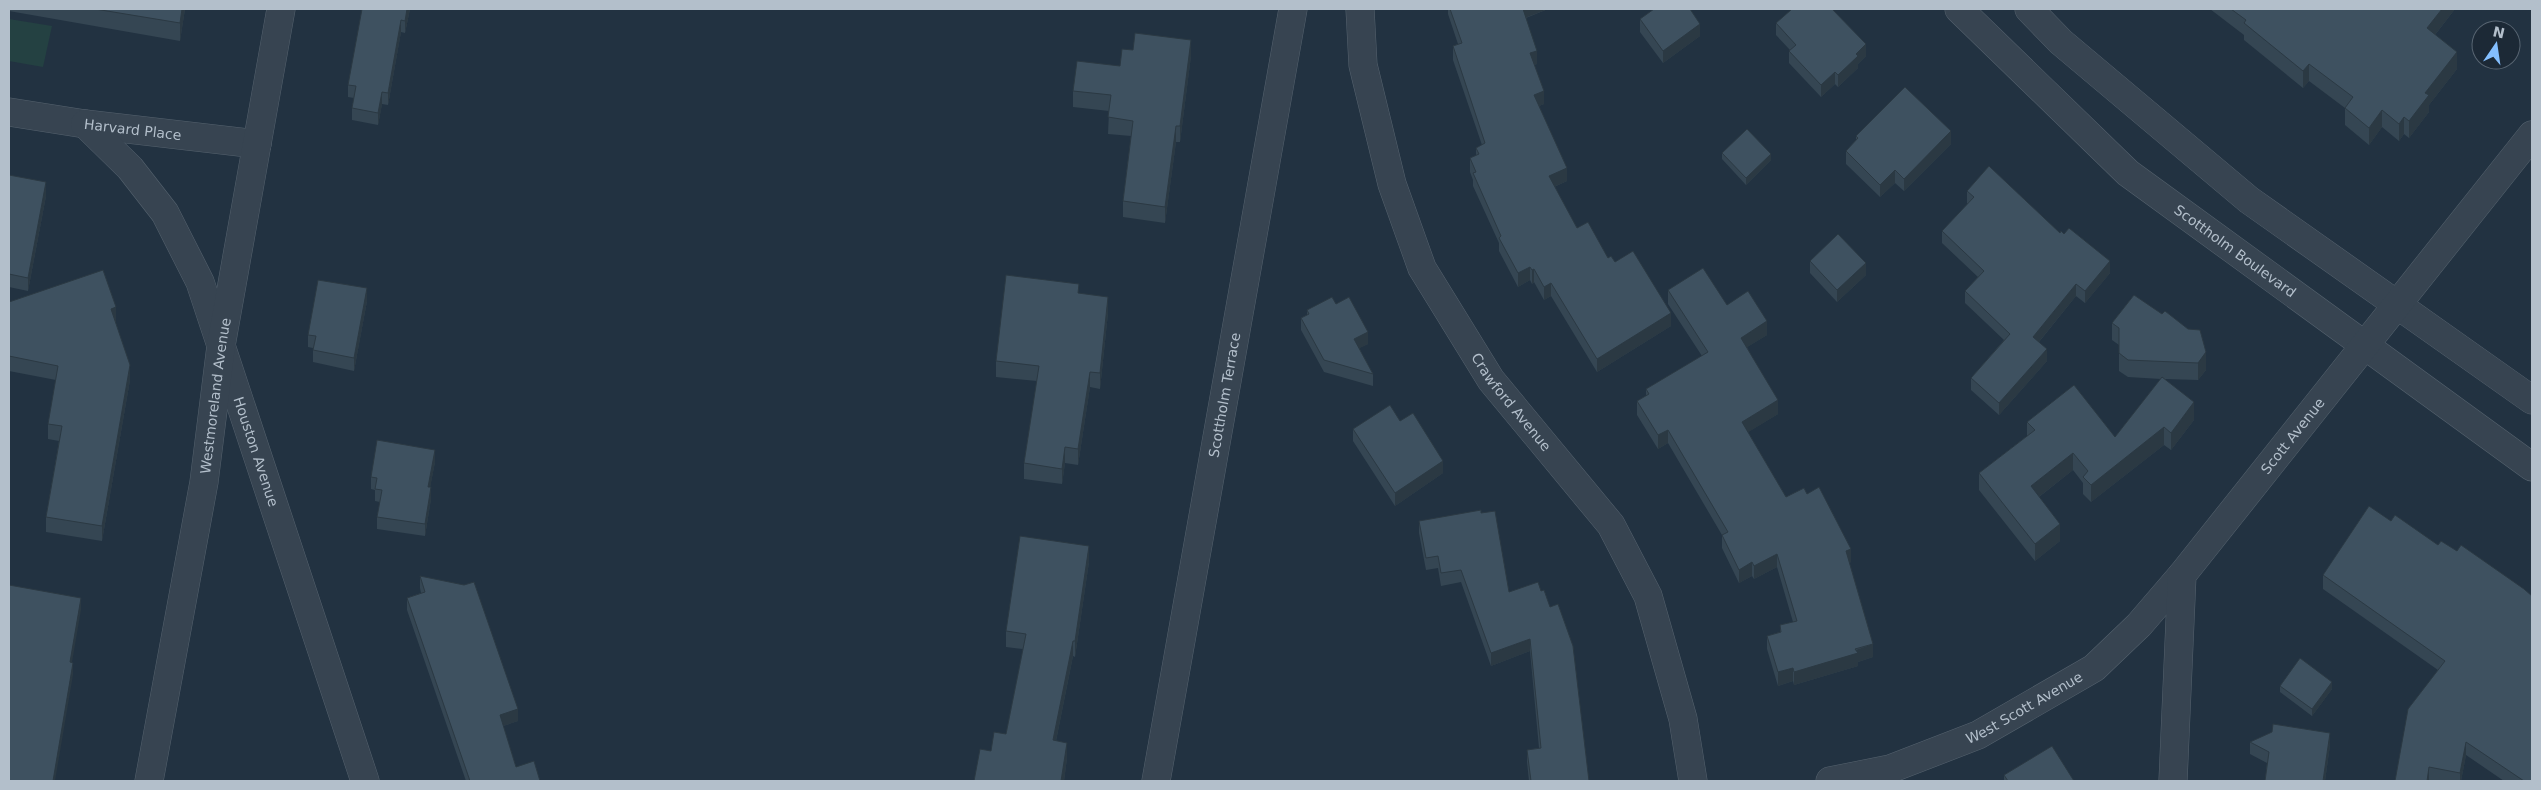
<svg xmlns="http://www.w3.org/2000/svg" width="2541" height="790" viewBox="0 0 2541 790" font-family="'DejaVu Sans',sans-serif">
<style>
.green{fill:#244142}
.lines{fill:none;stroke-linecap:round;stroke-linejoin:round}
.minor-casing{stroke:#55626e;stroke-width:29}
.minor{stroke:#374451;stroke-width:28}
.wall{fill:#354653}
.shaded-wall{fill:#2b3943}
.building{fill:#3e5160;stroke:#2b3943}
.labels{text-anchor:middle;dominant-baseline:central;stroke-width:4;stroke-linejoin:round;paint-order:stroke}
.street-label{font-size:14px;fill:#b3bfcb;stroke:#1c2936}
</style>
<rect width="100%" height="100%" fill="#223241"/>
<path class="green" d="M9,19L52,26L43,67L9,61Z"/>
<g class="lines">
<g class="minor-casing">
<g id="minor">
<path id="s1" d="M1360,9L1363,65L1392,184L1422,268L1491,380L1611,525L1648,596L1683,719L1693,781"/>
<path id="s2" d="M1959,9L2128,173L2532,467"/>
<path d="M2029,9L2061,42L2249,200L2532,400"/>
<path id="s3" d="M9,112L85,124L257,144"/>
<path id="s4" d="M85,124L130,168L165,213L200,282L365,781"/>
<path id="s5" d="M149,781L204,482L221,346L281,9"/>
<path id="s6" d="M1156,781L1293,9"/>
<path id="s7" d="M1830,781L1890,769L1978,735L2094,668L2139,625L2182,575"/>
<path id="s8" d="M2173,781L2182,575L2532,135"/>
</g>
</g>
<use href="#minor" class="minor"/>
</g>
<path class="wall" d="M9,9H185L180,41L9,11Z
M410,9L405,33L401,32L388,105L382,104L378,125L352,120V108L354,98L348,97V85Z
M1448,9H1548L1526,18L1537,64L1534,65L1544,104L1539,106L1567,181L1554,187L1577,228L1608,258L1615,262L1671,326L1597,372L1551,296L1544,300L1534,282L1532,284L1530,280L1518,287L1499,251V243L1473,186V180L1470,172V158L1476,156V148L1482,145L1453,60V46L1458,44L1448,14Z
M2210,9H2455L2435,35L2457,69L2429,105V112L2409,138L2404,134L2399,141L2382,127L2369,145L2345,125V108L2309,81L2303,88L2244,40V35Z
M1640,19L1700,36L1663,63L1640,32Z
M1776,23L1866,56L1858,64V68L1838,87L1835,84L1821,97L1789,63V51L1790,50L1776,35Z
M1191,56L1180,142H1176L1165,223L1123,217V201L1131,136L1108,134L1109,111L1073,107V91L1120,66Z
M1856,136L1951,144L1904,191L1895,183L1880,197L1846,164V151L1856,140Z
M1722,153L1771,160L1746,185L1722,159Z
M9,175L46,196L28,291L9,287Z
M1967,191L2060,233L2110,273L2085,303L2076,296L2039,342L2047,361L1999,415L1971,390V378L2004,340L1965,303V291L1978,277L1942,243V231L1968,204L1967,203Z
M1810,261L1866,275L1837,302L1810,273Z
M1668,290L1727,305L1767,335L1747,347L1778,414L1748,432L1786,497L1807,494L1851,562L1849,563L1873,657L1858,662V666L1794,685L1793,681L1778,686L1767,649V636L1780,632V625L1793,622L1777,567L1754,579L1752,576L1739,583L1722,548V535L1668,443L1658,449L1637,415V401L1646,396V389L1702,356L1668,304Z
M1079,293L1108,313L1100,389L1090,387L1078,465L1065,463L1062,484L1024,479V463L1037,381L996,377V361Z
M2134,295L2206,370L2198,380L2165,379L2194,420L2171,450L2164,445L2091,502L2083,494V483L2073,470L2039,497L2060,541L2035,561L1979,490V473L2027,436V422L2115,437L2161,379L2128,377L2119,371V345L2112,340V323Z
M367,301L354,371L313,362V348L308,347V335Z
M9,302L116,322L115,323L130,380L102,541L46,532V517L59,441L48,439V424L56,380L9,371Z
M1336,304L1368,344L1359,348L1373,374V386L1324,372L1301,330V318L1307,315V310Z
M1400,421L1443,473L1395,506L1353,441V429Z
M435,462L430,487L431,499L425,536L377,529V517L380,502L375,501V490L371,489V477Z
M2369,506L2532,781H2504L2466,755L2461,781H2433L2429,780L2395,781L2438,670L2323,589V575Z
M1481,513L1509,592L1589,781H1529L1527,762V750L1539,748L1530,651L1491,666L1461,582L1441,586L1438,568L1426,570L1419,533V521Z
M1089,562L1075,657L1073,656L1056,741L1067,758L1064,781H974L991,751L1006,734L1023,649L1006,647V631Z
M420,576L518,721L503,726L516,767L540,781H466L407,610V598L421,593L420,588Z
M2280,686L2332,689L2312,716L2280,692Z
M2250,742L2330,745L2325,781H2265L2267,763L2250,754Z
M2004,775L2074,781H2004Z"/>
<path class="shaded-wall" d="M182,9H185L180,41V23Z
M407,9H410L405,33V21Z
M1522,9H1548L1522,19Z
M2442,9H2455L2427,45V28Z
M401,20V32L388,105V93Z
M1700,24V36L1663,63V51Z
M1191,40V56L1180,142V126Z
M1866,44V56L1858,64V68L1838,87V75L1856,54Z
M1537,51V64L1530,67V53Z
M2457,52V69L2429,105V112L2409,138V121L2425,93Z
M2309,64V81L2303,88V71Z
M1835,72V84L1821,97V85Z
M1544,91V104L1534,108V95Z
M382,92V104L378,125V113Z
M2382,110V127L2369,145V128Z
M2404,117V134L2399,141V124Z
M1176,126V142L1165,223V207Z
M1951,131V144L1904,191V179Z
M1771,154V160L1746,185V178Z
M1567,168V181L1549,189V176Z
M1895,170V183L1880,197V185Z
M46,182V196L28,291V278Z
M2110,261V273L2085,303V291Z
M1866,263V275L1837,302V290Z
M1530,267V280L1518,287V273Z
M1534,269V282L1532,284V270Z
M1551,283V296L1544,300V287Z
M2076,284V296L2033,349V337Z
M367,288V301L354,371V358Z
M1108,297V313L1100,389V373Z
M116,307V322L111,324V309Z
M1671,313V326L1597,372V359Z
M1767,321V335L1741,351V338Z
M1368,332V344L1354,351V339Z
M2047,349V361L1999,415V403Z
M2206,352V370L2198,380V363Z
M130,365V380L102,541V526Z
M1090,372V387L1078,465V449Z
M1778,400V414L1742,436V422Z
M2194,402V420L2171,450V433Z
M2164,427V445L2091,502V485Z
M1668,430V443L1658,449V435Z
M1065,447V463L1062,484V469Z
M435,450V462L428,499V487Z
M2073,453V470L2031,503V486Z
M1443,461V473L1395,506V493Z
M431,487V499L425,536V524Z
M2060,524V541L2035,561V544Z
M1089,546V562L1075,657V641Z
M1851,549V562L1846,565V551Z
M1777,554V567L1754,579V566Z
M1752,562V576L1739,583V570Z
M81,598V610L70,674V662Z
M1530,639V651L1491,666V653Z
M1073,641V656L1053,756V740Z
M1873,644V657L1858,662V666L1794,685V672Z
M73,663V675L55,781H53Z
M1793,668V681L1778,686V672Z
M2332,682V689L2312,716V709Z
M518,709V721L500,727V715Z
M2330,733V745L2325,781H2323Z
M2466,742V755L2461,781H2460V773Z
M1067,743V758L1064,781H1061Z
M2429,767V781H2427Z"/>
<path class="building" d="M95,9H182L180,23Z
M362,9H407L405,21L401,20L388,93L382,92L378,113L352,108L356,86L348,85Z
M1450,9H1523L1537,51L1530,53L1544,91L1534,95L1567,168L1549,176L1577,228L1588,222L1608,258L1611,256L1615,262L1633,251L1671,313L1597,359L1551,283L1544,287L1534,269L1532,270L1530,267L1518,273L1499,238L1501,236L1473,173L1476,172L1470,158L1479,154L1476,148L1485,143L1453,46L1462,43Z
M1654,9H1690L1700,24L1663,51L1640,19Z
M1792,9H1832L1866,44L1856,54L1858,56L1838,75L1835,72L1821,85L1789,51L1796,45L1776,23Z
M2231,9H2442L2427,28L2457,52L2425,93L2429,95L2409,121L2404,117L2399,124L2382,110L2369,128L2345,108L2353,97L2309,64L2303,71L2244,23L2246,20Z
M1135,33L1191,40L1180,126H1176L1165,207L1123,201L1133,121L1108,117L1111,95L1073,91L1077,61L1120,66L1122,49L1133,50Z
M1905,87L1951,131L1904,179L1895,170L1880,185L1846,151L1858,138L1856,136Z
M1747,129L1771,154L1746,178L1722,153Z
M1989,166L2060,233L2061,231L2064,234L2069,228L2110,261L2085,291L2076,284L2033,337L2047,349L1999,403L1971,378L2010,334L1965,291L1984,271L1942,231L1974,197L1967,191Z
M9,175L46,182L28,278L9,274Z
M1838,234L1866,263L1837,290L1810,261Z
M1703,268L1727,305L1748,291L1767,321L1741,338L1778,400L1742,422L1786,497L1804,488L1807,494L1819,487L1851,549L1846,551L1873,644L1855,649L1858,653L1794,672L1793,668L1778,672L1767,636L1781,632L1780,625L1797,621L1777,554L1754,566L1752,562L1739,570L1722,535L1728,532L1668,430L1658,435L1637,401L1649,394L1646,389L1708,352L1668,290Z
M103,270L116,307L111,309L130,365L102,526L46,517L62,426L48,424L58,366L9,356V302Z
M1006,275L1079,284L1078,293L1108,297L1100,373L1090,372L1078,449L1065,447L1062,469L1024,463L1039,366L996,361Z
M318,280L367,288L354,358L313,350L316,336L308,335Z
M2134,295L2162,314L2165,311L2188,329L2200,330L2206,352L2198,363L2128,360L2119,353V328L2112,323Z
M1332,297L1336,304L1349,297L1368,332L1354,339L1373,374L1324,360L1301,318L1309,314L1307,310Z
M2162,377L2194,402L2171,433L2164,427L2091,485L2083,477L2088,471L2073,453L2031,486L2060,524L2035,544L1979,473L2035,430L2027,422L2074,385L2115,437Z
M1390,405L1400,421L1413,413L1443,461L1395,493L1353,429Z
M377,440L435,450L428,487H431L425,524L377,517L382,490L375,489L377,478L371,477Z
M2369,506L2391,521L2395,515L2438,545L2441,541L2457,551L2461,545L2524,589L2532,596V781H2524L2466,742L2460,773L2429,767L2427,781H2395L2408,709L2445,661L2323,575Z
M1481,510V513L1495,511L1509,592L1538,582L1541,591L1544,590L1550,607L1558,604L1573,646L1589,781H1531L1527,750L1541,748L1530,639L1491,653L1461,570L1441,573L1438,556L1426,558L1419,521Z
M1020,536L1089,546L1075,641H1073L1053,740L1067,743L1061,781H974L980,749L991,751L994,732L1006,734L1026,634L1006,631Z
M420,576L464,585L474,582L518,709L500,715L516,767L534,761L540,781H470L407,598L425,592Z
M9,585L81,598L70,662L73,663L53,781H9Z
M2300,658L2332,682L2312,709L2280,686Z
M2273,724L2330,733L2323,781H2265L2269,752L2250,742L2272,732Z
M2052,746L2074,781H2008L2004,775Z"/>
<g class="labels">
<g class="street-label">
<text stroke="none"><textPath href="#s3" startOffset="125">Harvard Place</textPath></text>
<text stroke="none"><textPath href="#s2" startOffset="368">Scottholm Boulevard</textPath></text>
<text stroke="none"><textPath href="#s5" startOffset="391">Westmoreland Avenue</textPath></text>
<text stroke="none"><textPath href="#s6" startOffset="392">Scottholm Terrace</textPath></text>
<text stroke="none"><textPath href="#s1" startOffset="429">Crawford Avenue</textPath></text>
<text stroke="none"><textPath href="#s8" startOffset="384">Scott Avenue</textPath></text>
<text stroke="none"><textPath href="#s4" startOffset="376">Houston Avenue</textPath></text>
<text stroke="none"><textPath href="#s7" startOffset="209">West Scott Avenue</textPath></text>
</g>
</g>
<rect width="2541" height="790" fill="none" stroke="#b3bfcb" stroke-width="20"/>
<g transform="translate(2496 45) rotate(13)"><circle r="24" fill="#1c2936" stroke="#586572"/>
<path d="M0-4L9 19L0 12L-9 19Z" fill="#84bfff"/>
<text y="-8" font-size="14" font-weight="bold" text-anchor="middle" fill="#b3bfcb">N</text>
</g>
</svg>
